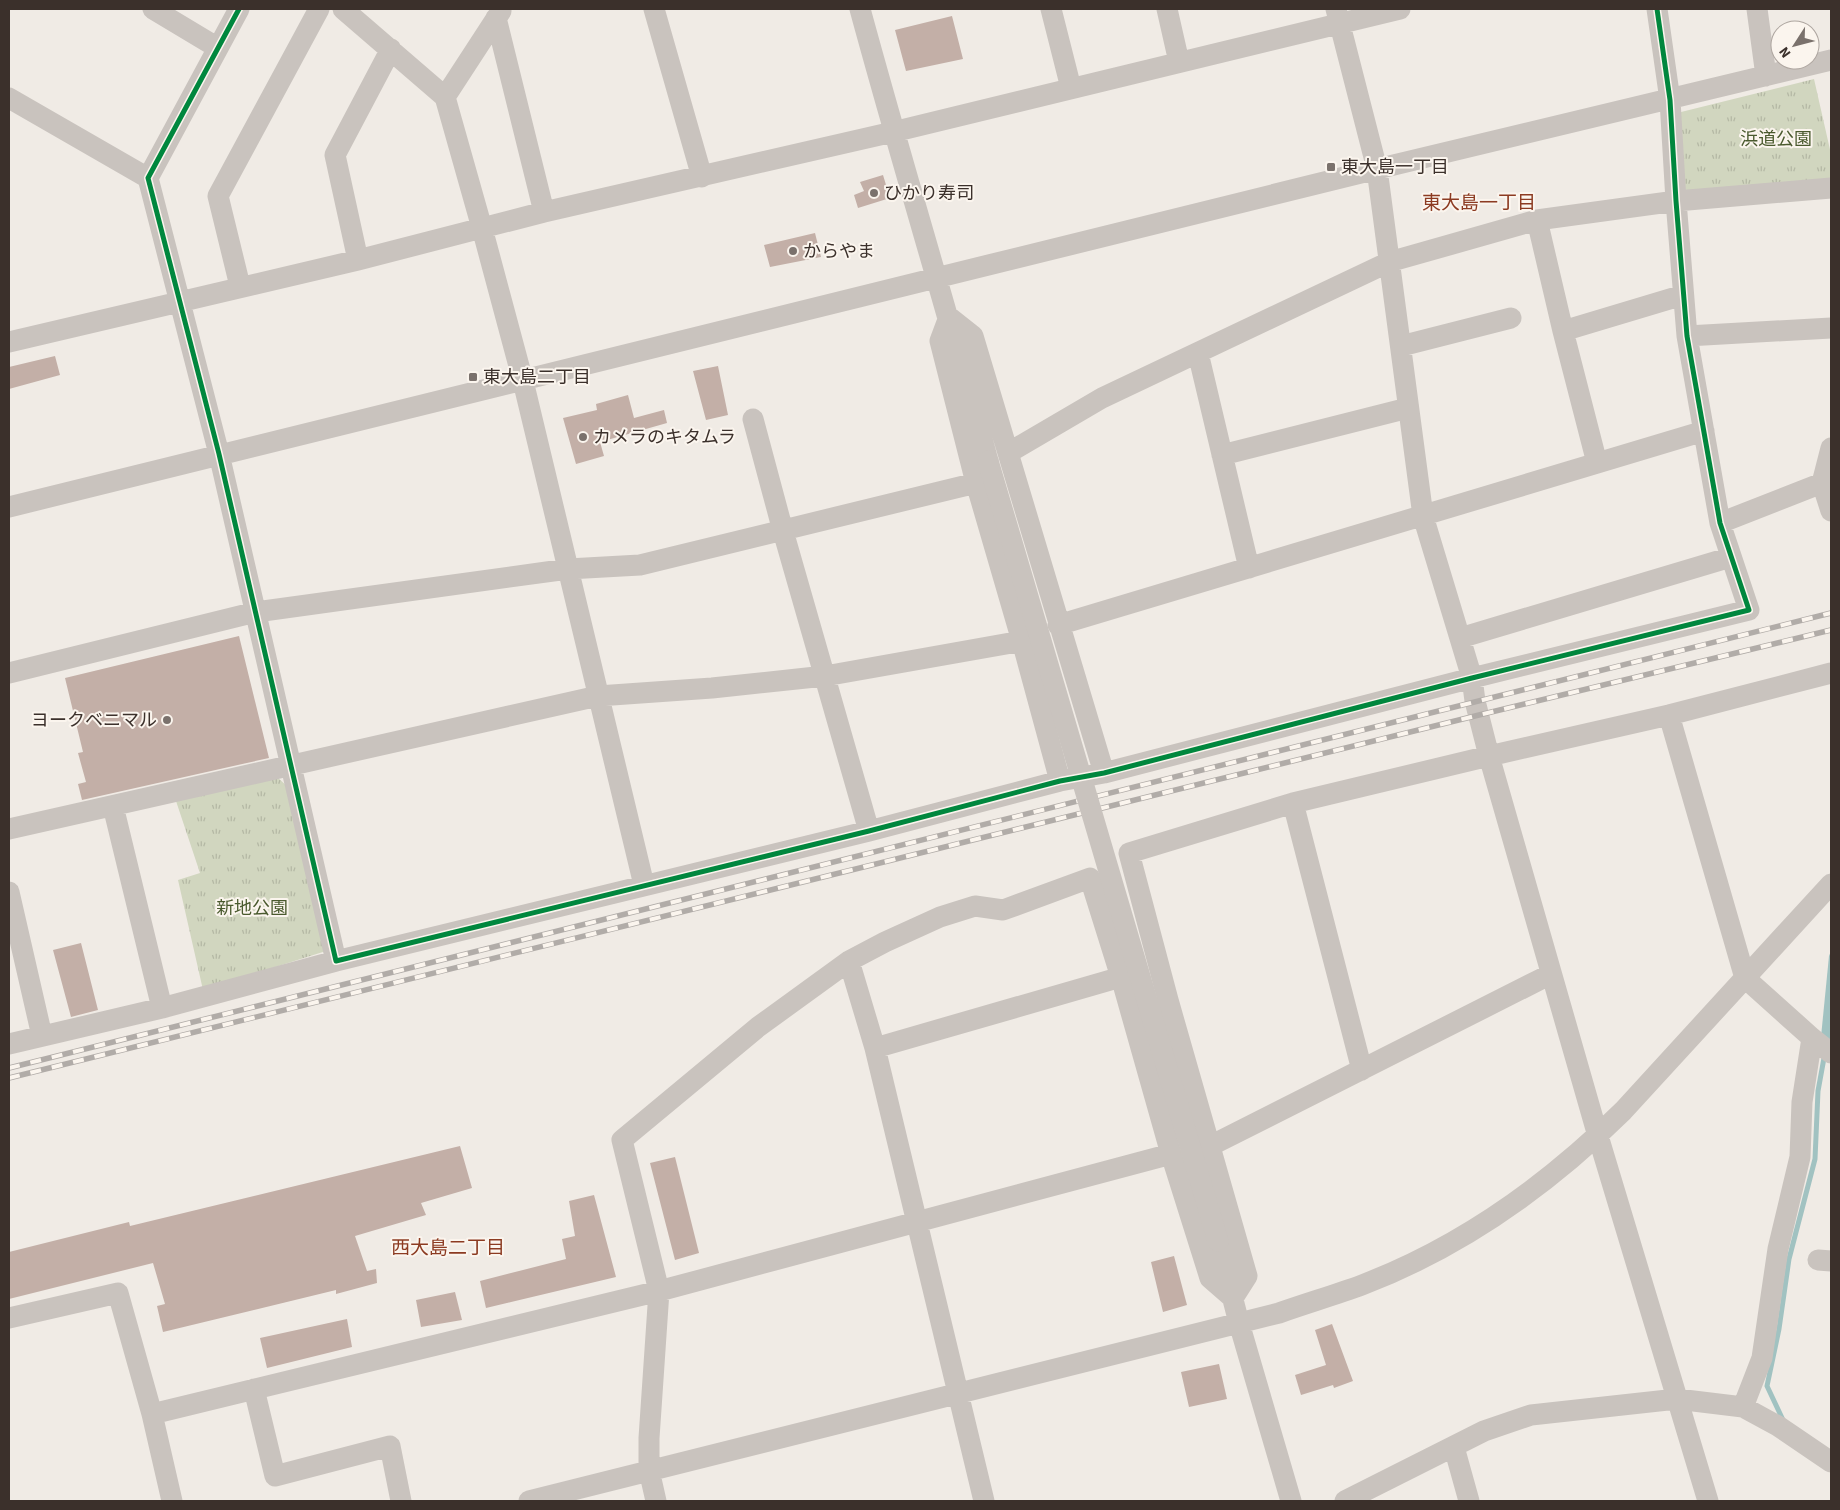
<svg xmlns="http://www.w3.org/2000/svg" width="1840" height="1510" viewBox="0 0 1840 1510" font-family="'Source Sans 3','Noto Sans JP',sans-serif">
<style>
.park{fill:url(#park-tufts)}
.water{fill:#a1c2c1}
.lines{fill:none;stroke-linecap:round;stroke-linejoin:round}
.stream{stroke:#a1c2c1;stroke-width:5}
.building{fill:#c3afa7}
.minor{stroke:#c9c3be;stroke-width:21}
.rail-casing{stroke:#b1aca8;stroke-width:5.5}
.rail{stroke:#fbf5ee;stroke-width:4;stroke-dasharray:11;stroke-linecap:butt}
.minor-bridge{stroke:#c9c3be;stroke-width:21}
.cycleway-casing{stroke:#fbf5ee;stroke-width:8}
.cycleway{stroke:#00873e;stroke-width:5}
.poi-dot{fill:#7a716c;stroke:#fbf5ee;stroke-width:2}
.labels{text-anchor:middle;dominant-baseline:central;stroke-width:4;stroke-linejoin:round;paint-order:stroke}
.park-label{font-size:18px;fill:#4a5a2e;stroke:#fbf5ee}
.poi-label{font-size:18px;fill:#3b302b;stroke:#fbf5ee;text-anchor:start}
.neighbourhood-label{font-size:19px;fill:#8c3b22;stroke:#fbf5ee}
</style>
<defs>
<pattern id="park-tufts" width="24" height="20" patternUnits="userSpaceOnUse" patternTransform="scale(1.25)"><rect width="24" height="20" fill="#d1d6bf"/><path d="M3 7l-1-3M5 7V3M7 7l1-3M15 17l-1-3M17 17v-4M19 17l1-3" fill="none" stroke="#b4b8a4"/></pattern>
</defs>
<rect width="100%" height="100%" fill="#f0ebe5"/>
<path class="park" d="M1814,79L1831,154V184L1683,195L1677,113Z
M277,777L288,787L326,951L203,990L178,880L200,873L175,798Z"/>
<path class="water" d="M1831,951V1032L1829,1059L1819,1057L1829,956Z"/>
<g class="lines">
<path class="stream" d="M1783,1420L1767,1386L1779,1329L1789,1259L1815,1159L1818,1091L1824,1058"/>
</g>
<path class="building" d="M952,16L963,59L906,71L895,30Z
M883,175L890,198L858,208L854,195L864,191L860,182Z
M815,233L821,257L770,267L764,245Z
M55,356L60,375L9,389V367Z
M718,366L728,415L706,420L693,371Z
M628,395L634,418L664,410L667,423L600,442L604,456L576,464L563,418L597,410L596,404Z
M239,636L269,758L82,800L78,784L86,782L78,753L83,752L65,678Z
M81,943L98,1010L71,1017L53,950Z
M460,1146L472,1188L421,1203L426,1215L355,1236L367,1271L376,1269L377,1283L336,1294V1290L163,1332L157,1306L165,1304L153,1263L9,1299V1252L129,1222L130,1226Z
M675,1157L699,1253L675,1260L650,1163Z
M594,1195L616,1277L486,1308L480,1281L566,1259L562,1239L575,1236L569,1201Z
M1174,1256L1187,1305L1163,1312L1151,1262Z
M455,1292L462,1320L421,1327L416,1300Z
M347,1319L352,1347L267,1368L260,1338Z
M1332,1324L1353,1381L1334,1388L1333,1385L1301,1395L1295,1375L1326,1365L1315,1330Z
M1219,1364L1227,1399L1189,1407L1181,1372Z"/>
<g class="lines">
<path class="minor" d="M153,9L218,48
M239,9L148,178L219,454L336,961
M343,9L445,97L482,228L523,381L644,885
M654,9L702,177
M860,9C901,160 947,310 988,461
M1051,9L1071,88
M1167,9L1179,62
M1336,9L1377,169L1423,516L1472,678L1475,701L1489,756L1598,1136L1708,1501
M1757,9L1766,76
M496,18L544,212
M445,97L501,11
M9,98L148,178
M1537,220L1563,331L1597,463
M358,260L335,155L391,49
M240,286L218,196L319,9
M1563,331L1683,295
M1687,336L1831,328
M9,342L358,260L544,212L893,132L1400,9
M1401,346L1511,318
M1198,353L1249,568
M753,419L783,531L869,831
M1831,448L1822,483L1831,511
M1008,453L1102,398L1389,262L1537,220L1676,201L1831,188
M1222,455L1408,408
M9,507L1377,169L1831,60
M1720,523L1822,483
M1058,625L1704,431
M1460,638L1731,557
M9,673L256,612L568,569L640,565L976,483
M1669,715L1745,978L1812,1038L1831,1053
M1060,781L1022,641L976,483L940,341L949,317L973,336L1104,773
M1293,803L1362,1070
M113,806L162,1008
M9,829L598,696L712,688L825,676L1022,641
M9,892L42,1036
M849,961L875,1048L984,1501
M9,1044L162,1008L336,961L869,831L1060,781L1104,773L1472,678L1749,610L1720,523L1687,336L1676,201L1670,100L1657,9
M875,1048L1121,977
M1210,1146L1551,974
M1218,1241L1239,1323L1291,1501
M1818,1260L1831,1261
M9,1318L118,1293L152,1414L172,1501
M254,1389L275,1476L390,1446L401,1501
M1743,1407L1762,1358L1778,1249L1800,1157L1802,1102L1812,1038
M152,1414L659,1291L1171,1154
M1454,1447L1469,1501
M529,1501L1279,1313C1307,1303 1335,1295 1362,1285C1461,1247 1549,1184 1623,1111L1831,884
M656,1501L649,1470V1438L659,1291L622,1140L758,1027L849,961L885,942L940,917L975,906L1003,910L1090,878L1121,977L1171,1154L1210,1278L1233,1298L1247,1276L1168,1000L1129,853L1293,803L1489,756L1669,715L1831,673
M1345,1501L1484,1431L1531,1415L1677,1399L1743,1407L1778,1426L1831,1462"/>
<g class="rail-casing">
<path id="rail" d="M9,1068L1831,613
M9,1078L1479,715L1831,630"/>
</g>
<use href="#rail" class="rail"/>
<path class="minor-bridge" d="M988,461L1218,1241"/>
<g class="cycleway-casing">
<path id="cycleway" d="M239,9L148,178L219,454L336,961L869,831L1060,781L1104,773L1472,678L1749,610L1720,523L1687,336L1676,201L1670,100L1657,9"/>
</g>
<use href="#cycleway" class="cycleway"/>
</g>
<g class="poi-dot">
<rect x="1326" y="162" width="10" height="10" rx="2.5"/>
<circle cx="874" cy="193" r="5"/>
<circle cx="793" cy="251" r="5"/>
<rect x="468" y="372" width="10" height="10" rx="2.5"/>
<circle cx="583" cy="437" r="5"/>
<circle cx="167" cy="720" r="5"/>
</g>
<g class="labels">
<g class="park-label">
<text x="1776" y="139">浜道公園</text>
<text x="252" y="908">新地公園</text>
</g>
<g class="poi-label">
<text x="1341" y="167">東大島一丁目</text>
<text x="884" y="193">ひかり寿司</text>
<text x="803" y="251">からやま</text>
<text x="483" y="377">東大島二丁目</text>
<text x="593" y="437">カメラのキタムラ</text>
<text x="157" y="720" text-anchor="end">ヨークベニマル</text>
</g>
<g class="neighbourhood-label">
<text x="1479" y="203">東大島一丁目</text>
<text x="448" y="1248">西大島二丁目</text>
</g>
</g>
<rect width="1840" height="1510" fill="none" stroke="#3b302b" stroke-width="20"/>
<g transform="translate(1795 45) rotate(234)"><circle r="24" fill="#fbf5ee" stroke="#aea6a0"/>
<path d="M0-4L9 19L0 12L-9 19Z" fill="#7a716c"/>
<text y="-8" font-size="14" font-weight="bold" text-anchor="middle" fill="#3b302b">N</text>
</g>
</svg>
